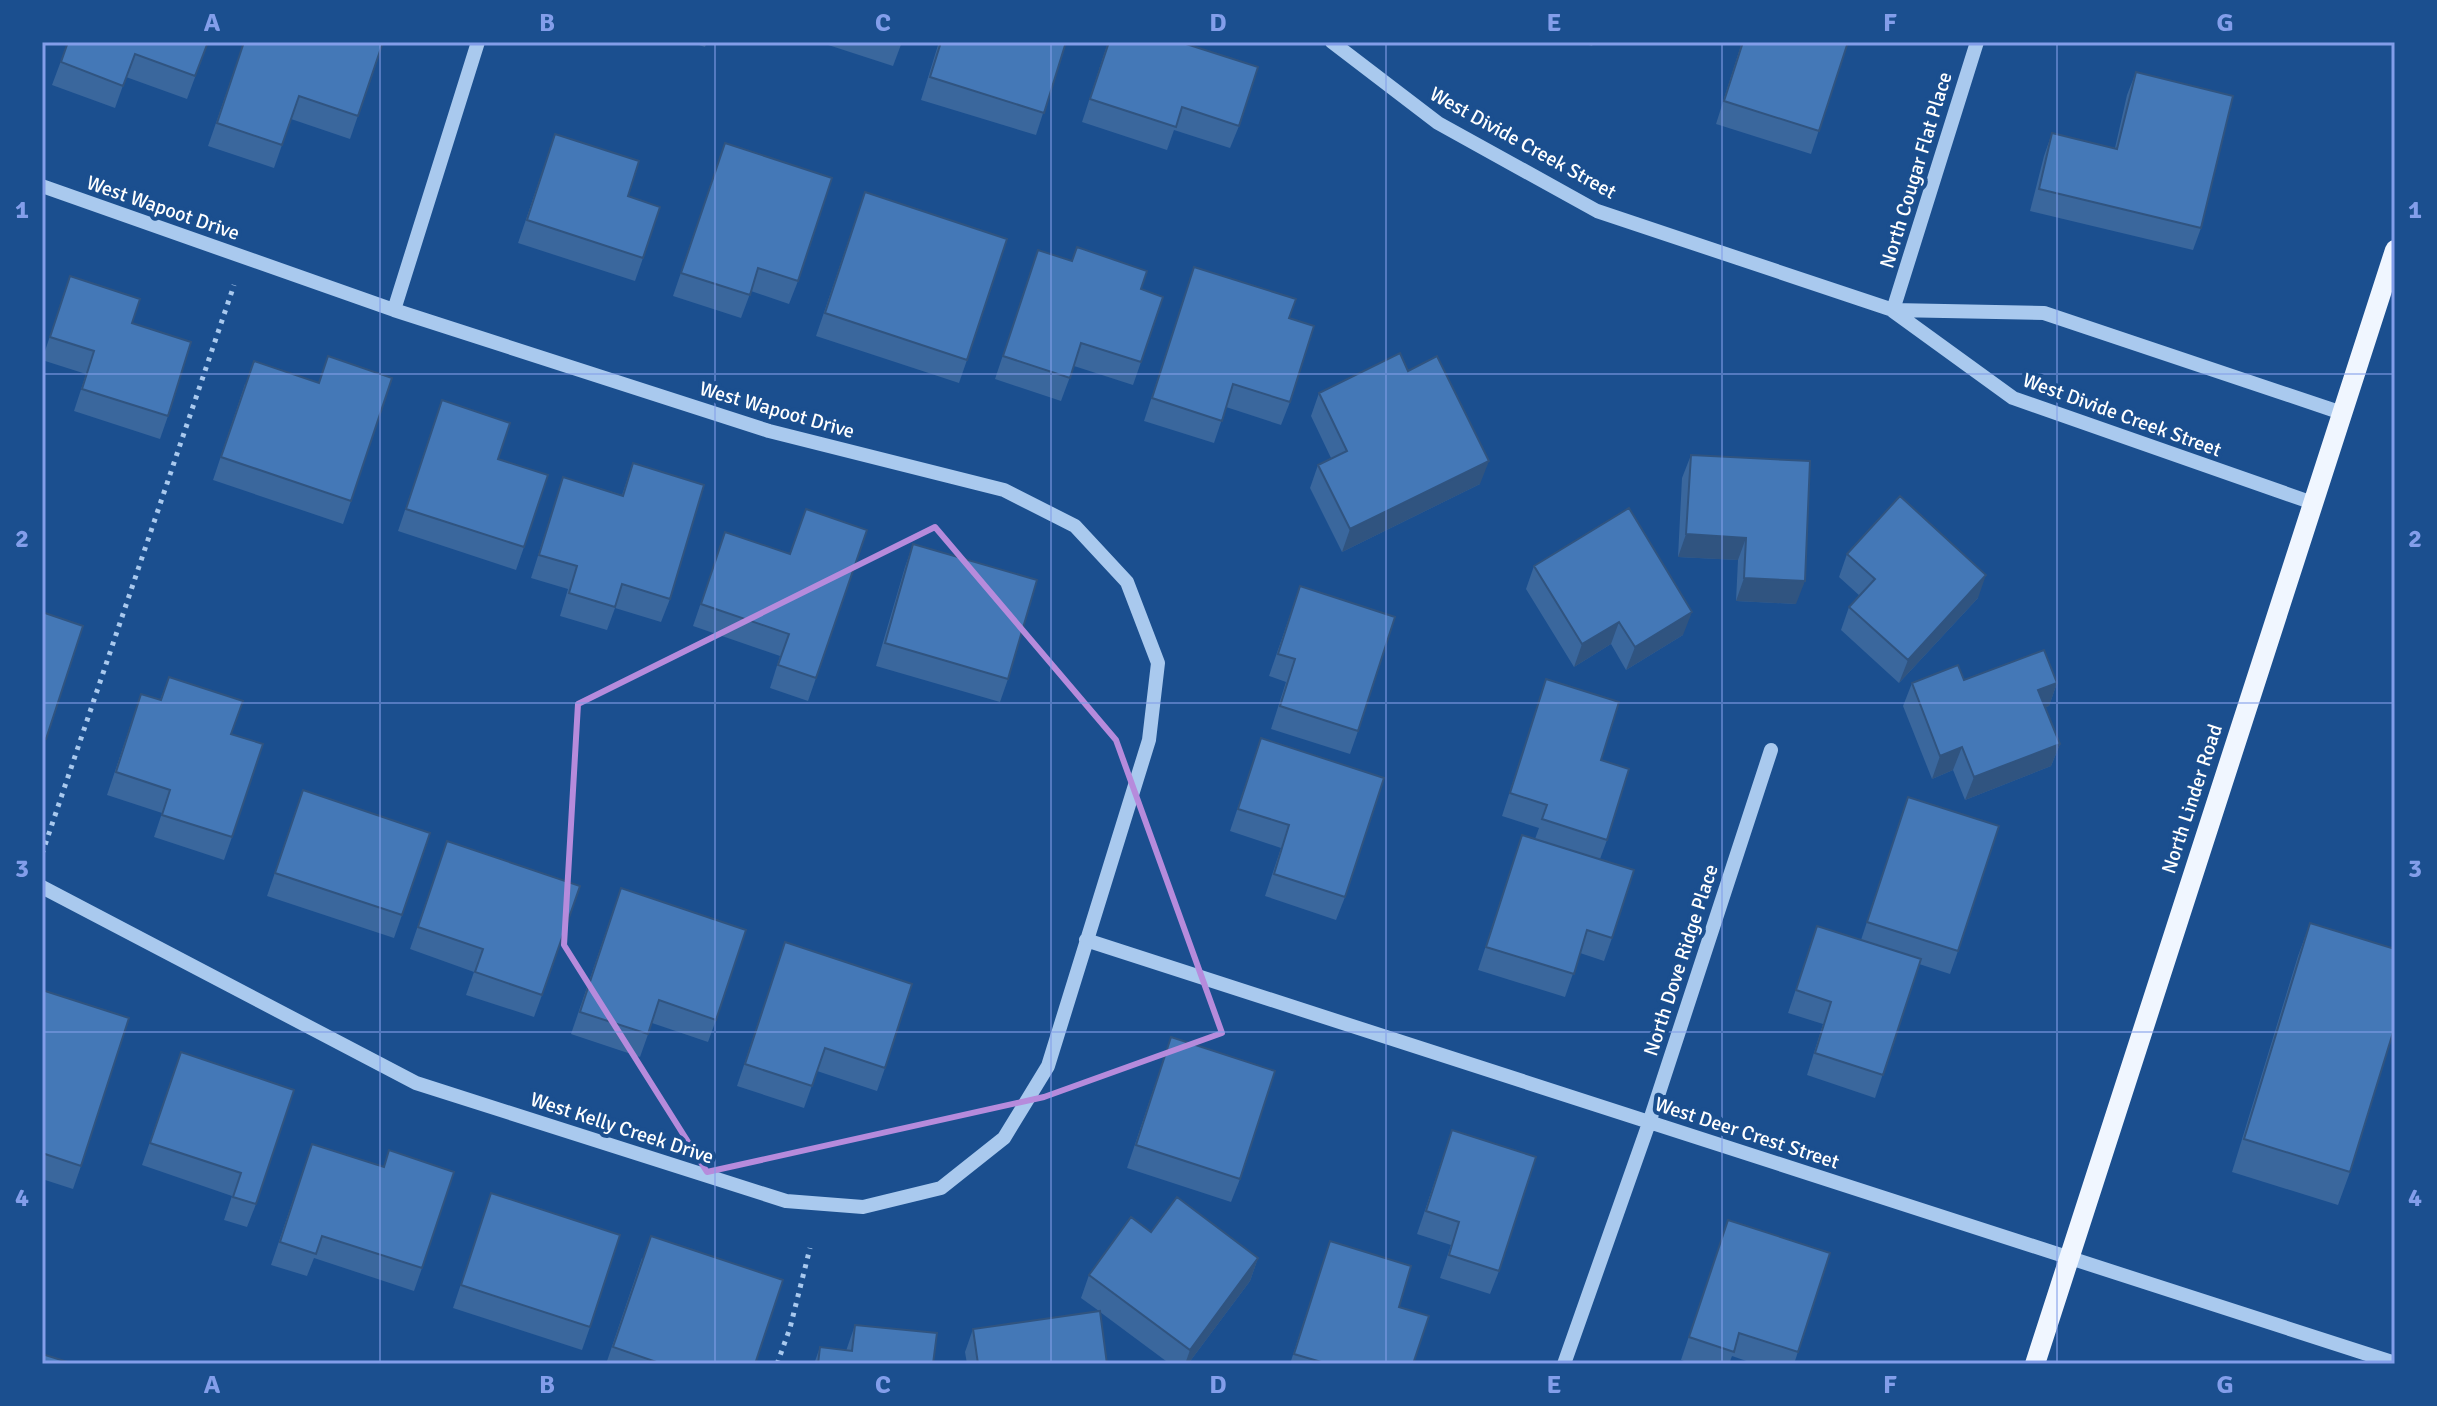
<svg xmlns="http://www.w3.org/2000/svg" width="2437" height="1406" viewBox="0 0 2437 1406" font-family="Signika,sans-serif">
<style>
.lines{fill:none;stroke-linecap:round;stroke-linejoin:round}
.path{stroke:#a9c9ee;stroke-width:5;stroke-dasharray:4 6;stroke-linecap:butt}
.minor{stroke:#a9c9ee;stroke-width:14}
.major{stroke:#f0f6ff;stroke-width:20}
.wall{fill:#3a679d}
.shaded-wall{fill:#305480}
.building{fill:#4478b7;stroke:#305480;stroke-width:2}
.marked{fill:none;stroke:#b68bdc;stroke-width:6;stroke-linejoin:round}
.grid{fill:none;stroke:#839eea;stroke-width:2;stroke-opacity:0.55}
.labels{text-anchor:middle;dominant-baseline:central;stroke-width:8;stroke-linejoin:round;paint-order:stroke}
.street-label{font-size:20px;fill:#fff;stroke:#1b4f8f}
.neatline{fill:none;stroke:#839eea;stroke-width:3}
.grid-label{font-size:26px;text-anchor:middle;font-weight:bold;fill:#839eea}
</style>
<rect width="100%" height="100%" fill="#1b4f8f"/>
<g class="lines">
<path class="path" d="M42,854L234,285
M777,1364L790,1328L810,1248"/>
<path class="minor" d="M1332,42L1438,123L1597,211L1893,310L2044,313L2342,413
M42,186L394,310L769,431L1004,490L1075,526L1127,582L1158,663L1149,740L1048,1066L1004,1138L941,1188L863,1207L786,1201L416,1083L42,887
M394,310L478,42
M1893,310L1977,42
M1893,311L2013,398L2313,503
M1086,940L2395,1363
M1564,1364L1649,1123L1771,750"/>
<path class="major" d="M2035,1364L2395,250"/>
</g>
<path class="wall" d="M68,42H208L187,99L126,77L115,108L52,85Z
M244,42H383L350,139L291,119L274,168L208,146Z
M690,42H707L705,47Z
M819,42H902L893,66Z
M939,42H1066L1036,135L921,100Z
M1108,42H1180L1239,126L1230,148L1174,130L1167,150L1082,122Z
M1579,42H1594L1592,46Z
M1742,42H1848L1811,154L1716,124Z
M2136,72L2201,228L2193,250L2030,211L2044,156L2052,133L2115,148L2127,95Z
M555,134L628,196L643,258L635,281L518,243Z
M725,143L798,281L789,304L751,291L741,318L673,296Z
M865,192L967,360L959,383L816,336Z
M1038,250L1141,362L1133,385L1074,366L1061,401L995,379Z
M1194,267L1289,318L1290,402L1281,425L1226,407L1214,443L1144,421Z
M70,276L132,323L168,416L160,439L74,411L86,374L42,360Z
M328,356L351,501L343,524L213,480L245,384L319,383Z
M1408,371L1480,484L1342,552L1310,488L1318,465L1331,458L1311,416L1319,393Z
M442,400L498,459L524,547L516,570L398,531Z
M1691,455L1796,604L1736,601L1738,560L1678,557L1682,478Z
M633,463L670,599L661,622L615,608L607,630L560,616L568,589L531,578L563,477L622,495Z
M725,532L816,678L808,701L770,688L780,656L693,626Z
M913,544L1008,679L1000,702L876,666L905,567Z
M1847,554L1978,598L1899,683L1841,630L1849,607L1860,596L1839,577Z
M1534,566L1683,635L1626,670L1611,644L1574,667L1526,589Z
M1300,586L1358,731L1350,754L1271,729L1286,682L1269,676Z
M169,677L231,734L232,837L224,860L154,837L162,813L107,795L141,694L160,700Z
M1546,679L1601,760L1607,840L1600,859L1612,938L1604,961L1580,953L1565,997L1478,970L1522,835L1535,839L1539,828L1502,816Z
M1964,680L2057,683L2049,706L2045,707L2060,744L2051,766L1965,800L1953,770L1932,779L1903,706L1912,683Z
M1261,738L1345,897L1336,920L1265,896L1281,848L1230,831Z
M303,790L402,915L394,938L267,896Z
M1908,797L1958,951L1950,974L1919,964L1875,1098L1807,1075L1823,1024L1788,1013L1817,926L1861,940Z
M439,864L542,995L534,1017L466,995L474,972L410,949Z
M621,888L716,1020L708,1042L652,1023L640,1057L571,1034Z
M2310,923L2350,1172L2338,1205L2232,1172L2298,956Z
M785,942L885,1068L877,1091L817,1071L804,1108L737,1086Z
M42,990L81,1166L73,1189L42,1179Z
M1171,1037L1240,1179L1231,1202L1127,1168Z
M181,1052L256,1204L247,1227L224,1220L232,1196L142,1165Z
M1452,1130L1499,1271L1490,1294L1440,1278L1451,1245L1417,1234Z
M312,1144L422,1268L414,1291L314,1258L307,1276L271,1265Z
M491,1193L590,1327L582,1350L453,1308Z
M1728,1220L1830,1253L1794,1364H1755L1732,1356L1729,1364H1693L1681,1360Z
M1151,1232L1258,1258L1250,1281L1188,1364H1170L1100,1312L1107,1364H967L965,1352L973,1329L1099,1311L1081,1298L1089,1275Z
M1330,1241L1399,1307L1413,1364H1290Z
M642,1258L755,1364H606Z
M855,1325L933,1364H814L820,1347L846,1351Z"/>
<path class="shaded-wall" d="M1489,461L1480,484L1342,552L1350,529Z
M1686,534L1746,538L1738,560L1678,557Z
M1986,575L1978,598L1899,683L1908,660Z
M1744,578L1805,581L1796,604L1736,601Z
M1692,612L1683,635L1626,670L1635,647Z
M1619,622L1611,644L1574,667L1582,644Z
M2057,683L2049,706L2030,713L2038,690Z
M2060,744L2051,766L1965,800L1974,777Z
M1962,747L1953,770L1932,779L1940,756Z
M1258,1258L1250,1281L1188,1364H1185L1190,1350Z"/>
<path class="building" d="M68,42H208L195,76L135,54L123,86L61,62Z
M244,42H383L358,116L299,96L282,145L217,123Z
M941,42H1066L1044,113L930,77Z
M1109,42H1180L1258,67L1239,126L1182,107L1176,127L1090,99Z
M1743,42H1848L1819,131L1724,101Z
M2136,72L2233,96L2201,228L2039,189L2052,133L2117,149Z
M555,134L639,161L628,196L660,207L643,258L527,220Z
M725,143L832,178L798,281L758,268L750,295L681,273Z
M865,192L1007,239L967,360L825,313Z
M1077,247L1147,271L1141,289L1163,297L1141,362L1081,343L1070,378L1003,356L1038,250L1072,261Z
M1194,267L1296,299L1289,318L1314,326L1290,402L1233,384L1222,421L1152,398Z
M70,276L140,299L132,323L191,342L168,416L82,389L94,351L50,337Z
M1400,353L1408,371L1437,356L1489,461L1350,529L1318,465L1347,451L1319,393Z
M328,356L392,378L351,501L221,457L254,361L319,383Z
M442,400L510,423L498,459L548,475L524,547L406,509Z
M1691,455L1810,461L1805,581L1744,578L1746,538L1686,534Z
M633,463L704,485L670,599L622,584L615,607L569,593L577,566L539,555L563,477L623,496Z
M1900,496L1986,575L1908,660L1849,607L1875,579L1847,554Z
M1629,508L1692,612L1635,647L1619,622L1582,644L1534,566Z
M806,509L867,530L816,678L778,665L789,634L701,604L725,532L790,554Z
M913,544L1037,580L1008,679L885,643Z
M1300,586L1395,617L1358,731L1280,706L1295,659L1278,654Z
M42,612L83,626L46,739L42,738Z
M2044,650L2057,683L2038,690L2060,744L1974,777L1962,747L1940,756L1912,683L1958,665L1964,680Z
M169,677L243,701L231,734L263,744L232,837L162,815L170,790L116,772L141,694L161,700Z
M1546,679L1619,702L1601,760L1629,769L1607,840L1542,819L1547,805L1510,793Z
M1261,738L1384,778L1345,897L1274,874L1289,825L1238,809Z
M303,790L430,833L402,915L275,873Z
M1908,797L1999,826L1958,951L1867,922Z
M1522,835L1634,870L1612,938L1587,930L1574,974L1486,947Z
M447,841L580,886L542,995L475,972L483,949L418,927Z
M621,888L746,930L716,1020L659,1000L648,1034L580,1012Z
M2310,923L2395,949V1026L2350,1172L2244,1139Z
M1817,926L1921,959L1883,1075L1815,1053L1831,1002L1796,990Z
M785,942L912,984L885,1068L825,1048L812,1086L745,1064Z
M42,990L129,1018L81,1166L42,1153Z
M1171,1037L1275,1071L1240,1179L1136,1145Z
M181,1052L294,1090L256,1204L233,1197L241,1173L150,1143Z
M1452,1130L1536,1157L1499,1271L1449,1255L1459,1222L1426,1211Z
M312,1144L384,1167L389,1150L454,1172L422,1268L322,1236L316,1254L280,1242Z
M491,1193L620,1235L590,1327L461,1285Z
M1177,1197L1258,1258L1190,1350L1089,1275L1131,1217L1151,1232Z
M1728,1220L1830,1253L1798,1352L1739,1333L1734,1352L1689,1337Z
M651,1236L783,1280L755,1364H662L613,1347Z
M1330,1241L1411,1266L1399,1307L1429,1316L1413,1364H1328L1294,1354Z
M1100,1311L1107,1364H978L973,1329Z
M855,1325L937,1333L933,1364H818L820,1347L852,1351Z
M42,1354L74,1364H42Z"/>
<path class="marked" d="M935,527L1116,740L1222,1033L1044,1097L707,1172L564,945L578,704Z"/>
<path class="grid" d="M380,42V1364M715,42V1364M1051,42V1364M1386,42V1364M1722,42V1364M2057,42V1364M42,374H2395M42,703H2395M42,1032H2395"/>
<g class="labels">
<g class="street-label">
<text transform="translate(1523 143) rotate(29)">West Divide Creek Street</text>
<text transform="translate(1916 170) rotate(-73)">North Cougar Flat Place</text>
<text transform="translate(163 208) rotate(19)">West Wapoot Drive</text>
<text transform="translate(777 410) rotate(16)">West Wapoot Drive</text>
<text transform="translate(2122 415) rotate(20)">West Divide Creek Street</text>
<text transform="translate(2192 799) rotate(-72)">North Linder Road</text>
<text transform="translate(1681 960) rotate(-72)">North Dove Ridge Place</text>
<text transform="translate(622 1128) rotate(18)">West Kelly Creek Drive</text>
<text transform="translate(1747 1133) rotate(18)">West Deer Crest Street</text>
</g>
</g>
<rect width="2437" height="1406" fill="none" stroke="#1b4f8f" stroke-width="88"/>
<rect x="44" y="44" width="2349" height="1318" class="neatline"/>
<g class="grid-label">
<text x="212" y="31">A</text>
<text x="547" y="31">B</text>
<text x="883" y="31">C</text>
<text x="1218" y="31">D</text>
<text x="1554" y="31">E</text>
<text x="1890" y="31">F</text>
<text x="2225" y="31">G</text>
<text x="22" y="218">1</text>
<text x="2415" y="218">1</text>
<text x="22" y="547">2</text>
<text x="2415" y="547">2</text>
<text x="22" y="877">3</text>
<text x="2415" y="877">3</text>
<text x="22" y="1206">4</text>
<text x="2415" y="1206">4</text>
<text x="212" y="1393">A</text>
<text x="547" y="1393">B</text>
<text x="883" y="1393">C</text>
<text x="1218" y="1393">D</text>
<text x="1554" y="1393">E</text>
<text x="1890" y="1393">F</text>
<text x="2225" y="1393">G</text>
</g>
</svg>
